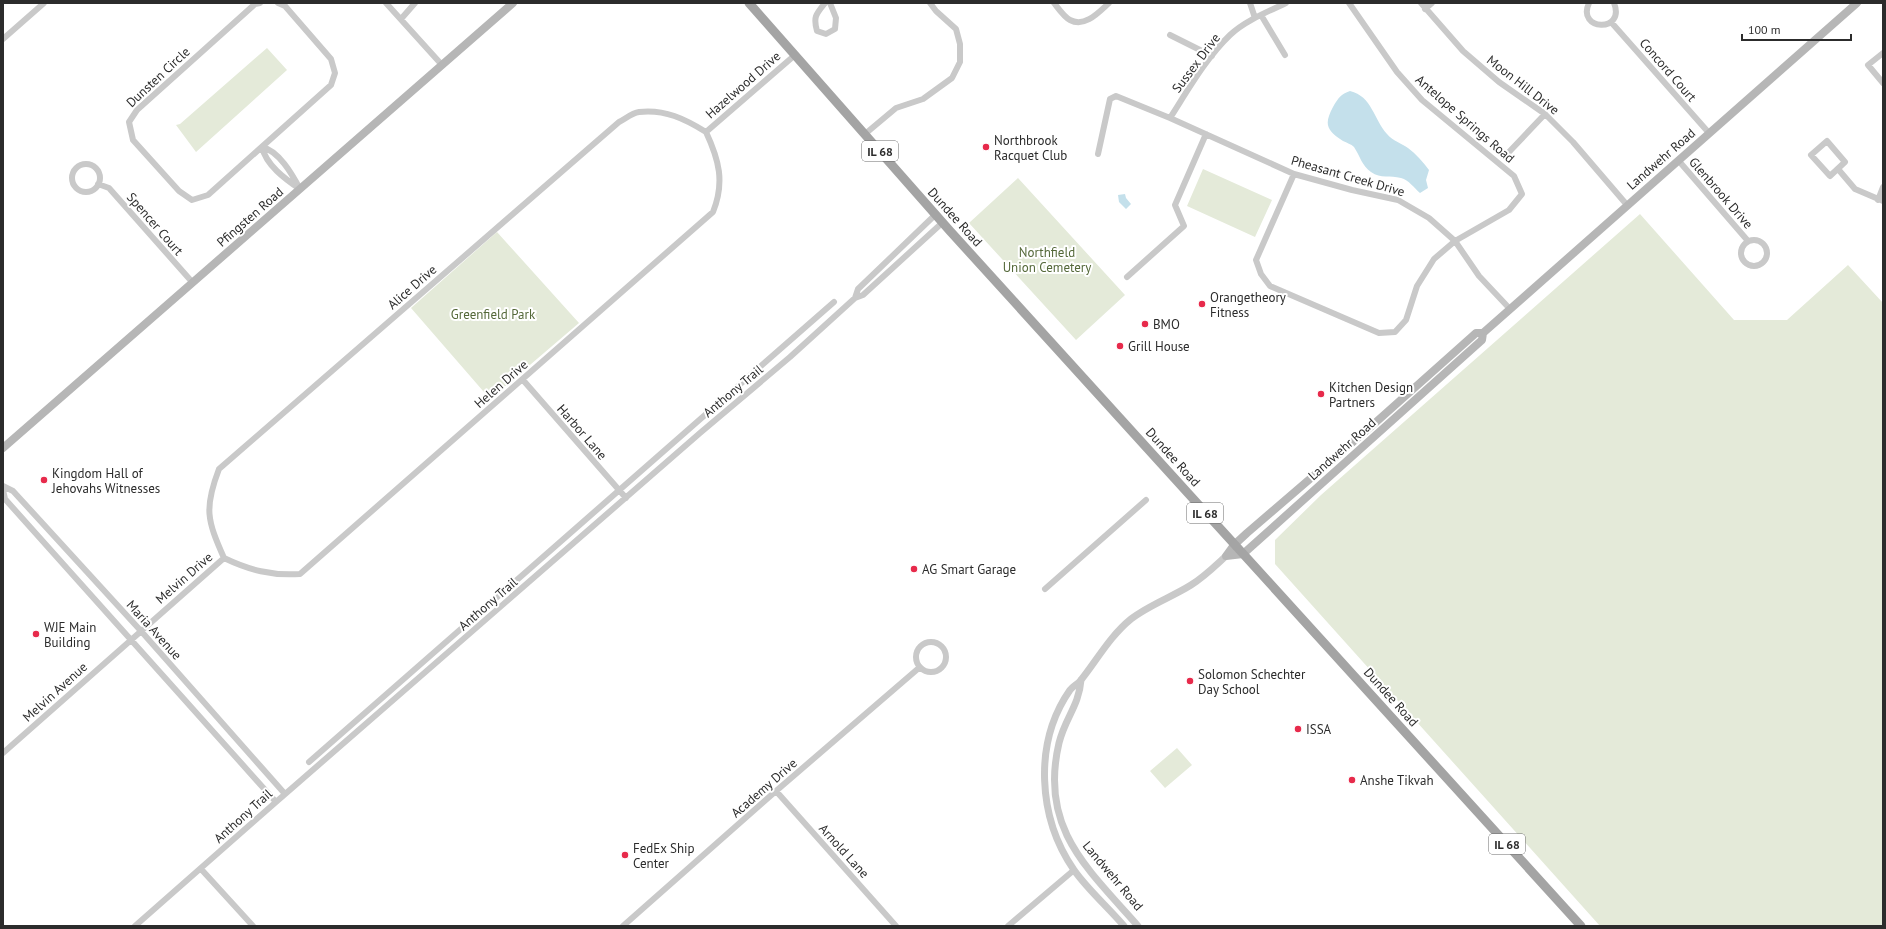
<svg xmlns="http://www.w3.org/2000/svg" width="1886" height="929" viewBox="0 0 1886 929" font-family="'PT Sans',sans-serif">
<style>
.green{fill:#e4ead9}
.water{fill:#c4e0eb}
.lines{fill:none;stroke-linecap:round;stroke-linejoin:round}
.minor{stroke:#c9c9c9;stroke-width:6}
.tertiary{stroke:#c9c9c9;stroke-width:7}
.secondary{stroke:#b6b6b6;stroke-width:8}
.primary{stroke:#a4a4a4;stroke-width:9}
.poi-dot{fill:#e72a4b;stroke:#fff;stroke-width:1.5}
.labels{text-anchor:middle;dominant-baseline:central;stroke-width:4;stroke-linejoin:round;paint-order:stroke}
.shield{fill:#fff;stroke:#6b6b6b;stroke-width:1}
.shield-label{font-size:12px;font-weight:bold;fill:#2c2c2c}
.street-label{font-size:13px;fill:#2c2c2c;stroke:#fff}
.poi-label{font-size:13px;fill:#2c2c2c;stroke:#fff;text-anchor:start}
.park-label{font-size:13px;fill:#546839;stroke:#fff}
</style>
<rect width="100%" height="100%" fill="#fff"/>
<path class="green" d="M267,48L287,70L196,152L176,125L180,124Z
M1203,169L1272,200L1255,237L1187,206Z
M1018,178L1125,295L1076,340L969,223Z
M1640,214L1734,320H1787L1848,265L1883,303V926H1600L1275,564V540L1321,495Z
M497,232L579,323L490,399L411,308Z
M1177,748L1192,765L1165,788L1150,771Z"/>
<path class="water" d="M1350,91C1372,96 1374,120 1387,134C1393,141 1401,143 1408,148C1416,154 1423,162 1429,170L1426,180L1428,188L1420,193C1414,188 1409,180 1401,178C1390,175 1381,179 1371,172C1362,166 1360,156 1354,147C1351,144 1347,143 1343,141C1326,130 1324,124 1333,107C1338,98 1341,94 1350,91Z
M1125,194L1126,198L1131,204L1126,209L1119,202L1118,195Z"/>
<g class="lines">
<path class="minor" d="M260,3L255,4L137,110L129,122L133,140L179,191L192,200L208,195L331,85L335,73L331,59L285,6L278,3
M386,3L442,65
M825,3C816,14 813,17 817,31L826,34L835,29L836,18L830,3
M1054,3C1058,8 1064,17 1070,20C1085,28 1099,12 1109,3
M1250,3L1255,18
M1421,3L1463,51L1499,82L1545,114L1573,142L1627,205
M1589,3C1576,31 1626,33 1614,3
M1425,9L1432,3
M1261,15L1285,55
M401,19L415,3
M1611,22L1709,133
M1170,35L1212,56
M3,39L44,3
M1883,53L1868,65L1883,83
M1170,118C1188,90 1206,58 1230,35C1245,21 1267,12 1286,3
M706,132L795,55
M865,134L896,108L923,99L952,78L960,62V44L956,29L936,11L930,3
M1827,141L1845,162L1830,176L1811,155Z
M262,147C279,151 292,174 300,189C285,179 266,165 262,147Z
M1509,152L1545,114
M1098,154L1110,99L1116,96L1170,118L1294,174L1352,190L1398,200L1429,218L1455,241L1479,276L1510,309
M1678,160L1748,241
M72 178a14 14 0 1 1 28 0a14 14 0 1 1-28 0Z
M1838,169L1855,189L1883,201
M1294,174L1256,260L1261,274L1270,286L1379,333L1395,332L1406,320L1417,286L1434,259L1455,241L1509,210L1522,194L1514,176L1422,100L1397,72L1349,3
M98,184L109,188L193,283
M1878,200L1883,187
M935,215L858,289L855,298L863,295L942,223
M1741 253a13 13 0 1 1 26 0a13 13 0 1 1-26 0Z
M1127,277L1184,226L1175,205L1206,134
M523,380L626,498
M3,486L13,491L141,631L285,794
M3,490L5,499L276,802
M224,558C207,520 204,508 219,469L619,122C625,119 632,113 639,112C665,109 685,119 706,132
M224,558C249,570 272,576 300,574L713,212C725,182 719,160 706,132
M1045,589L1146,500
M916 657a15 15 0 1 1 30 0a15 15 0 1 1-30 0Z
M3,753L224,558
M309,762L834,302
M776,791L896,926
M201,869L253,926
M135,926L276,802L700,433L790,357L855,298
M623,926L776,791L920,667
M1008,926L1074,870"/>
<path class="tertiary" d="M1081,680C1079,706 1065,718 1059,743C1039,828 1087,868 1138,926
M1124,926C1108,907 1088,890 1074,870C1038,818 1033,743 1070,690C1073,686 1078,684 1081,680C1097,660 1110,636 1131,619C1149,605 1172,597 1191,585C1204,577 1215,566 1226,556"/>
<path class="secondary" d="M1476,333H1483L1482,340L1243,554L1226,556L1234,545L1247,533L1375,423Z
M1483,333L1857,3
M3,448L513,3"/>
<path class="primary" d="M749,3L950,231L1581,926"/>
</g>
<g class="poi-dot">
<circle cx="986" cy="147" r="4"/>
<circle cx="1202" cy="304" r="4"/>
<circle cx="1145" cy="324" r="4"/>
<circle cx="1120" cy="346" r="4"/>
<circle cx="1321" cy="394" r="4"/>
<circle cx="44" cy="480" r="4"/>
<circle cx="914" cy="569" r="4"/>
<circle cx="36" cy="634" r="4"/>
<circle cx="1190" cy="681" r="4"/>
<circle cx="1298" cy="729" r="4"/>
<circle cx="1352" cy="780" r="4"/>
<circle cx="625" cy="855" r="4"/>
</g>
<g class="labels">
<g class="shield">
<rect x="862" y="141" width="36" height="20" rx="3"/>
<rect x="1187" y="503" width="36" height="20" rx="3"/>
<rect x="1489" y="834" width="36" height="20" rx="3"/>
</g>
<g class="shield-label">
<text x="880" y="151">IL 68</text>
<text x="1205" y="513">IL 68</text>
<text x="1507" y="844">IL 68</text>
</g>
<g class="street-label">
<text transform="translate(1196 63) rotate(-53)">Sussex Drive</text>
<text transform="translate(1668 70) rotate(49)">Concord Court</text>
<text transform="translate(158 77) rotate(-43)">Dunsten Circle</text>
<text transform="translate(743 85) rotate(-41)">Hazelwood Drive</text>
<text transform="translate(1523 85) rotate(38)">Moon Hill Drive</text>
<text transform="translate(1465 119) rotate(41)">Antelope Springs Road</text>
<text transform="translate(1661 159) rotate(-41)">Landwehr Road</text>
<text transform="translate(1348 176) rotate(16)">Pheasant Creek Drive</text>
<text transform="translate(1721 193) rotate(49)">Glenbrook Drive</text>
<text transform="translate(250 217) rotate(-41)">Pfingsten Road</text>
<text transform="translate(955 217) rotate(48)">Dundee Road</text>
<text transform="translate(155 224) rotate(49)">Spencer Court</text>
<text transform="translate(412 287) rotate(-41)">Alice Drive</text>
<text transform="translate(501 384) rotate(-41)">Helen Drive</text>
<text transform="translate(733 391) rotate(-40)">Anthony Trail</text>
<text transform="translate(582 432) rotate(49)">Harbor Lane</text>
<text transform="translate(1342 449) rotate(-42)">Landwehr Road</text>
<text transform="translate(1173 457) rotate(48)">Dundee Road</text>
<text transform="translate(184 578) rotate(-41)">Melvin Drive</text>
<text transform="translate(488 604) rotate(-41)">Anthony Trail</text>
<text transform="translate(154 630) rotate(48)">Maria Avenue</text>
<text transform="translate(55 692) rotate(-42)">Melvin Avenue</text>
<text transform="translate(1391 697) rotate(48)">Dundee Road</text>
<text transform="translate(764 788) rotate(-41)">Academy Drive</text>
<text transform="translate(243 816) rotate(-42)">Anthony Trail</text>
<text transform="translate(844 851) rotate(48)">Arnold Lane</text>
<text transform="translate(1113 876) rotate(50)">Landwehr Road</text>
</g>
<g class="poi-label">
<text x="994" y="140">Northbrook<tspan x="994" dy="15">Racquet Club</tspan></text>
<text x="1210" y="297">Orangetheory<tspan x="1210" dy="15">Fitness</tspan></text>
<text x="1153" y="324">BMO</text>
<text x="1128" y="346">Grill House</text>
<text x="1329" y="387">Kitchen Design<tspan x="1329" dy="15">Partners</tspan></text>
<text x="52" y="473">Kingdom Hall of<tspan x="52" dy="15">Jehovahs Witnesses</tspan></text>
<text x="922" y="569">AG Smart Garage</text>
<text x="44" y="627">WJE Main<tspan x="44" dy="15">Building</tspan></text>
<text x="1198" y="674">Solomon Schechter<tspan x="1198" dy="15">Day School</tspan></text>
<text x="1306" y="729">ISSA</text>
<text x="1360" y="780">Anshe Tikvah</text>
<text x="633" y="848">FedEx Ship<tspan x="633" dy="15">Center</tspan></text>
</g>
<g class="park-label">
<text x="1047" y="252">Northfield<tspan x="1047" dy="15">Union Cemetery</tspan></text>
<text x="493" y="314">Greenfield Park</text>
</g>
</g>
<rect width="1886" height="929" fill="none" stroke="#2c2c2c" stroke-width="8"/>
<path d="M1742 34v6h109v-6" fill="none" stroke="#2c2c2c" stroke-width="2"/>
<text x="1748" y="34" font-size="12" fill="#2c2c2c" stroke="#ffffff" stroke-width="3" paint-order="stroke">100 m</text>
</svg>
